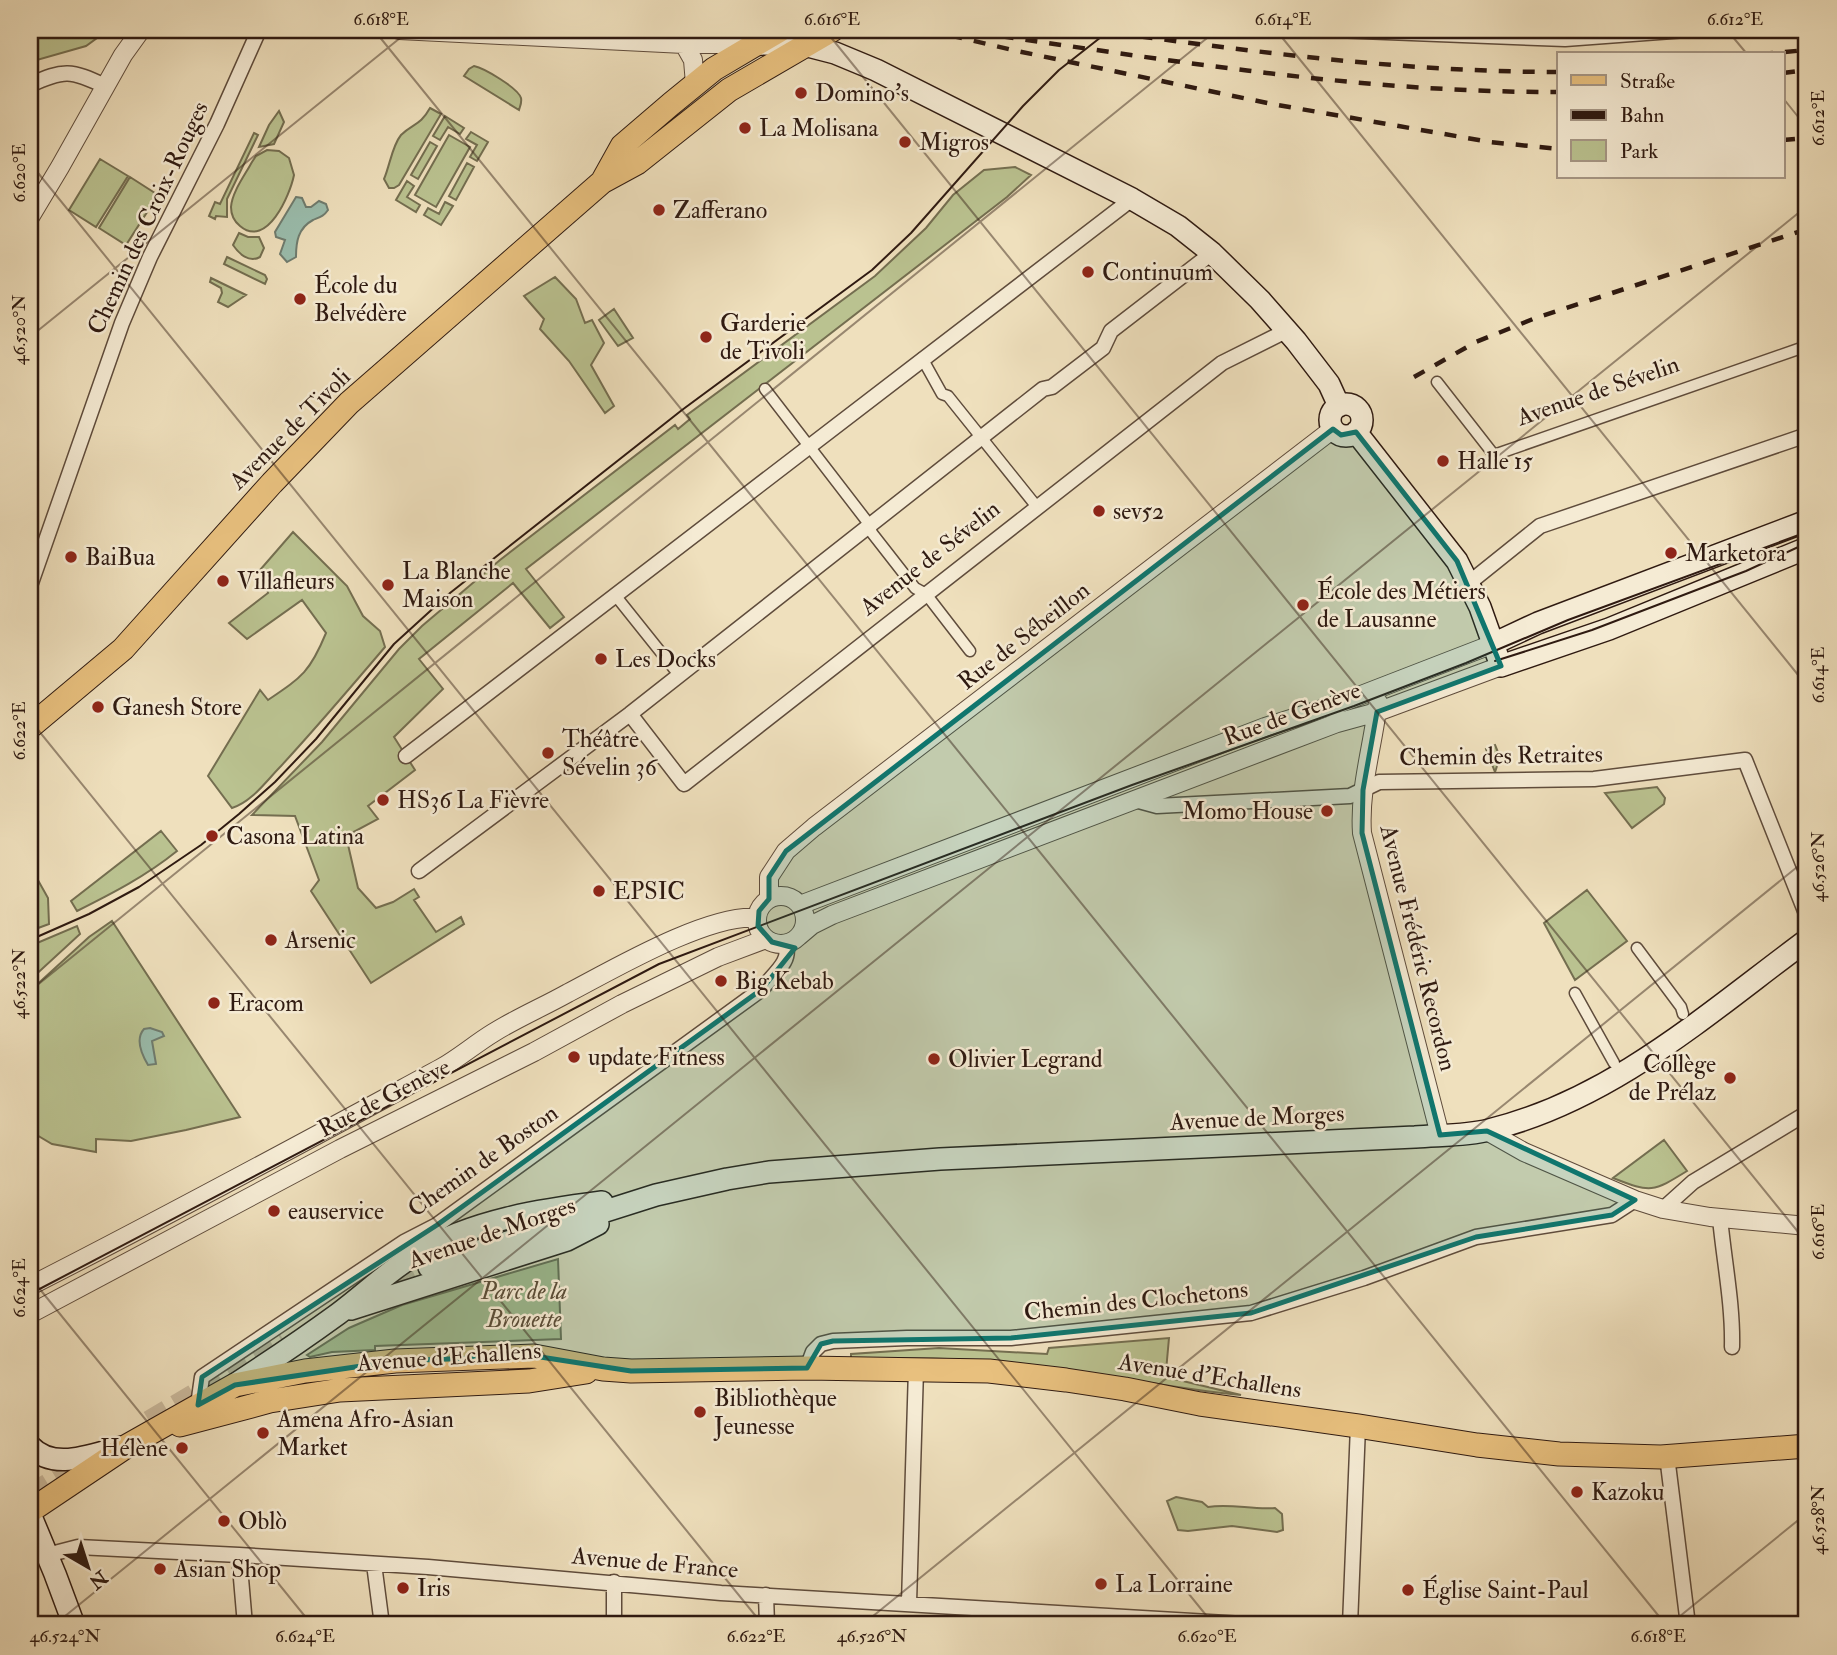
<svg xmlns="http://www.w3.org/2000/svg" width="1837" height="1655" viewBox="0 0 1837 1655" font-family="'IM FELL Double Pica',serif">
<style>
.green{fill:#bac290;stroke:#746e50;stroke-width:2}
.water{fill:#9abdad;stroke:#6f7c6f;stroke-width:2}
.lines{fill:none;stroke-linecap:round;stroke-linejoin:round}
.secondary-tunnel{stroke:#c9b89b;stroke-width:21;stroke-dasharray:21 10;stroke-linecap:butt}
.pedestrian-casing{stroke:#5f4c3c;stroke-width:13}
.minor-casing{stroke:#5f4c3c;stroke-width:17}
.tertiary-casing{stroke:#5f4c3c;stroke-width:20}
.secondary-casing{stroke:#2f1a11;stroke-width:24}
.primary-casing{stroke:#2f1a11;stroke-width:25}
.pedestrian{stroke:#f5ebd4;stroke-width:10}
.minor{stroke:#f5ebd4;stroke-width:14}
.tertiary{stroke:#f5ebd4;stroke-width:18}
.secondary{stroke:#f5ebd4;stroke-width:21}
.primary{stroke:#e8c07e;stroke-width:23}
.tram{stroke:#2f1a11;stroke-width:2}
.rail{stroke:#2f1a11;stroke-width:4.5;stroke-dasharray:12 12;stroke-linecap:butt}
.marked{fill:#0f766e;fill-opacity:0.2;stroke:#0f766e;stroke-width:5;stroke-linejoin:round}
.ticks{fill:none;stroke:#2f1a11;stroke-width:2;stroke-opacity:0.45}
.poi-dot{fill:#8f2418;stroke:#f5ebd4;stroke-width:2.5}
.labels{text-anchor:middle;dominant-baseline:central;stroke-width:5;stroke-linejoin:round;paint-order:stroke}
.poi-label{font-size:24px;fill:#2f1a11;stroke:#f5ebd4;text-anchor:start}
.street-label{font-size:24px;fill:#2f1a11;stroke:#f5ebd4}
.park-label{font-size:24px;font-style:italic;fill:#594c37;stroke:#f5ebd4}
.neatline{fill:none;stroke:#2f1a11;stroke-width:2.5}
.ticks-label{font-size:18px;text-anchor:middle;fill:#2f1a11}
</style>
<rect width="100%" height="100%" fill="#efe0bd"/>
<filter id="stains"><feTurbulence type="fractalNoise" baseFrequency=".00286" numOctaves="4"/><feColorMatrix values="0 0 0 0 .2 0 0 0 0 .09 0 0 0 0 .02 0 0 0 .5 -.17"/></filter>
<radialGradient id="worn" r=".72"><stop offset=".6" stop-color="#630" stop-opacity="0"/><stop offset="1" stop-color="#630" stop-opacity=".3"/></radialGradient>
<path class="green" d="M42,30H108L86,46L30,62V35Z
M474,66C484,68 518,88 521,98C522,103 520,106 519,110L464,76L469,69Z
M430,108L441,114L399,185L394,188H389L384,179C390,165 392,146 401,135C413,123 420,126 430,108Z
M279,111L284,122L274,144L259,147L269,125Z
M445,116L464,128L460,134L448,127L440,140L433,136Z
M471,132L488,142L477,161L470,157L477,145L466,139Z
M254,133L258,135L227,199V217L216,216L215,219L209,216L215,202L220,204Z
M449,135L470,147L436,207L415,195Z
M430,142L437,146L418,179L411,175Z
M267,150L279,151L289,158L294,175C290,195 267,249 240,226C235,222 231,215 231,207C232,192 245,175 252,162L256,156Z
M100,159L128,176L96,227L69,210Z
M467,163L474,167L456,200L449,196Z
M1015,167L1031,175L1007,197L526,569L564,617L550,628L513,583L419,659L443,689L394,737L415,770L368,806L378,819L346,836L358,888L376,908L393,902L414,889L419,897L414,900L436,932L461,917L464,924L371,983L311,891L319,880L295,816L252,815L322,742L399,649L422,626L500,560L675,425L678,429L690,419L687,415L875,276L926,228L953,195L984,170Z
M130,177L158,195L126,245L99,228Z
M407,181L414,186L407,197L420,205L416,212L396,200Z
M445,202L453,206L441,225L424,215L428,208L439,214Z
M239,233L248,237H259L264,248L260,257C249,263 239,254 233,245Z
M227,257L265,275L267,279L265,284L224,264Z
M555,277L576,299L585,323L592,320L604,343L591,365L614,406L605,413L569,361L540,329L544,319L524,296Z
M211,278L246,295L228,307L218,302L222,293L221,288L210,282Z
M614,309L633,338L618,346L599,320Z
M293,532L347,586L363,616L380,631L385,647C351,687 317,727 281,766C267,780 252,802 232,808L208,776L260,690L268,700C302,677 310,672 326,633L302,600L247,639L229,623L268,593L260,570Z
M1495,745L1500,757L1495,772L1486,749Z
M1657,787L1665,798L1664,804L1632,828L1605,793Z
M161,831L177,851C146,876 113,893 77,911L71,901Z
M30,866L48,898L49,924L30,931Z
M1587,890L1627,941L1575,980L1544,923Z
M112,921L240,1117L186,1130L131,1141L96,1139V1152L52,1144L30,1131V991L89,937Z
M77,926L80,934L30,980V946Z
M1664,1140L1687,1171C1653,1192 1651,1193 1613,1178Z
M558,1259L561,1339L375,1346V1350L332,1352L310,1357L307,1355L349,1328L402,1305Z
M1169,1338L1166,1371L1138,1365L1137,1370L1241,1395C1173,1389 1107,1374 1039,1366C977,1358 914,1357 851,1359V1354L939,1348L1047,1354L1049,1348Z
M1176,1497L1202,1502L1208,1507C1230,1503 1252,1510 1275,1508L1282,1514L1283,1530L1277,1532L1232,1526L1188,1531L1178,1530L1167,1501Z"/>
<path class="water" d="M296,197L302,198L306,207H311L319,201L326,204L328,210C324,216 320,217 313,220C298,228 296,242 296,257L287,262L280,254L285,240L276,237L275,232Z
M150,1028L162,1032L164,1036L152,1041L156,1064L148,1065C142,1055 135,1039 144,1029Z"/>
<g class="lines">
<path class="secondary-tunnel" d="M367,1296L429,1267
M149,1421L284,1341
M30,1495L95,1455"/>
<g class="pedestrian-casing">
<path id="pedestrian" d="M922,358L942,394L948,396L1037,507
M1437,382L1494,455L1807,346
M765,389L869,524L872,533L915,588L926,594L970,651
M615,595L679,675
M1637,948L1681,1007L1683,1014
M1575,993L1614,1063"/>
</g>
<g class="minor-casing">
<path id="minor" d="M1335,30L1565,39L1686,30
M30,85C64,69 71,70 105,86
M1469,583L1540,526L1807,435
M30,586L122,323L150,257L217,124L259,30
M630,714L684,784L1222,363L1286,331
M406,756L1132,199
M1135,800L1157,806L1350,796L1379,782L1594,779L1745,760L1807,916
M419,871L630,714L1043,389L1052,387L1103,348L1111,331L1212,253
M1663,1209L1693,1182L1807,1113
M1720,1218C1724,1261 1733,1304 1732,1347
M807,1368L813,1352L821,1344L833,1341L907,1338H1011L1251,1313L1364,1278L1476,1237L1612,1215L1635,1200
M198,1405L202,1377L404,1242L437,1225L762,989C772,975 793,961 785,944
M1667,1456L1688,1625H1685
M47,1555L78,1547L239,1555L428,1567L721,1593L1260,1625
M239,1555L245,1625
M374,1564L382,1625
M614,1582V1625
M766,1595L767,1625
M909,1603L916,1369
M1350,1625L1358,1426"/>
</g>
<g class="tertiary-casing">
<path id="tertiary" d="M399,30L684,44H757
M684,44L693,60L695,84
M30,217L60,167L123,55L141,30
M1378,702C1373,746 1359,788 1362,833L1440,1135
M757 920a24 24 0 1 1 48 0a24 24 0 1 1-48 0Z
M769,899V877L786,851L814,827L1333,429
M800,905L1265,727L1338,704L1493,644
M799,936L812,925L832,915L1337,723L1377,712L1501,666
M1487,1131L1524,1152L1635,1200L1663,1209L1710,1217L1807,1226
M30,1286C168,1216 304,1142 441,1068C459,1058 475,1044 493,1033C517,1018 543,1007 568,993C612,970 709,913 757,918
M30,1314L340,1149L534,1052L622,1004L718,957L766,939"/>
</g>
<g class="secondary-casing">
<path id="secondary" d="M757,44L804,45L835,53L876,70L1132,199L1178,226L1212,253L1260,300L1296,341L1329,384L1339,406
M1330 420a16 16 0 1 1 32 0a16 16 0 1 1-32 0Z
M1356,432L1457,561L1480,607L1501,666L1609,629L1807,548
M1493,644L1538,623L1807,521
M429,1267L656,1195L727,1179L769,1172L940,1159L1415,1137C1439,1135 1466,1136 1489,1130C1612,1100 1708,1013 1807,940
M351,1309L567,1240L598,1224
M237,1383C271,1361 305,1338 338,1314C365,1294 389,1270 418,1253C473,1220 540,1210 602,1202
M30,1446C54,1472 92,1454 122,1447
M30,1514L55,1574L74,1625"/>
</g>
<g class="primary-casing">
<path id="primary" d="M602,182L622,146L671,104L714,69L780,30
M30,727L123,649L272,483L349,403L602,182L637,163L729,90L832,30
M180,1425L270,1401L340,1390L529,1381L586,1372
M30,1511L127,1446L235,1385L305,1371L395,1361L534,1356L603,1369L631,1371L807,1368L989,1371L1066,1380L1125,1389L1200,1404L1358,1426L1477,1445L1559,1454L1661,1457L1807,1446"/>
</g>
<use href="#pedestrian" class="pedestrian"/>
<use href="#minor" class="minor"/>
<use href="#tertiary" class="tertiary"/>
<use href="#secondary" class="secondary"/>
<use href="#primary" class="primary"/>
<path class="tram" d="M1495,661L1592,630L1746,571L1807,543
M30,940L89,914L139,887L201,845L239,814L275,782L316,739L394,644L450,593L682,410L872,270L911,233L1023,106L1059,70L1110,30
M30,1294L659,964L1132,785L1354,706L1466,663L1568,620L1807,532"/>
<path class="rail" d="M927,30L1017,51L1272,104L1490,142L1559,149
M1093,30C1248,51 1402,72 1559,72
M978,33C1170,60 1364,93 1559,92
M1761,54L1807,50
M1783,73L1807,70
M1783,140L1807,138
M1414,377L1476,342L1533,319L1807,229"/>
</g>
<path class="marked" d="M1333,429L1341,435L1356,432L1457,561L1501,666L1377,712L1363,790L1362,833L1440,1135L1487,1131L1635,1200L1612,1215L1476,1237L1251,1313L1011,1338L833,1341L821,1344L807,1368L631,1371L534,1356L395,1361L235,1385L198,1405L202,1377L437,1225L762,989L795,948L772,942L758,926L759,911L769,899V877L786,851Z"/>
<path class="ticks" d="M374,30L1666,1625M825,30L1807,1243M1276,30L1807,686M1727,30L1747,54M1783,98L1807,128M30,163L1214,1625M30,337L410,30M30,720L763,1625M30,991L1217,30M30,1277L312,1625M54,1625L1807,206M862,1625L1807,859M1669,1625L1807,1513"/>
<g class="poi-dot">
<circle cx="801" cy="93" r="7"/>
<circle cx="745" cy="128" r="7"/>
<circle cx="905" cy="142" r="7"/>
<circle cx="659" cy="210" r="7"/>
<circle cx="1088" cy="272" r="7"/>
<circle cx="300" cy="299" r="7"/>
<circle cx="706" cy="337" r="7"/>
<circle cx="1443" cy="461" r="7"/>
<circle cx="1099" cy="511" r="7"/>
<circle cx="1671" cy="553" r="7"/>
<circle cx="71" cy="557" r="7"/>
<circle cx="223" cy="581" r="7"/>
<circle cx="388" cy="585" r="7"/>
<circle cx="1303" cy="605" r="7"/>
<circle cx="601" cy="659" r="7"/>
<circle cx="98" cy="707" r="7"/>
<circle cx="548" cy="753" r="7"/>
<circle cx="383" cy="800" r="7"/>
<circle cx="1327" cy="811" r="7"/>
<circle cx="212" cy="836" r="7"/>
<circle cx="599" cy="891" r="7"/>
<circle cx="271" cy="940" r="7"/>
<circle cx="721" cy="981" r="7"/>
<circle cx="214" cy="1003" r="7"/>
<circle cx="574" cy="1057" r="7"/>
<circle cx="934" cy="1059" r="7"/>
<circle cx="1730" cy="1078" r="7"/>
<circle cx="274" cy="1211" r="7"/>
<circle cx="700" cy="1412" r="7"/>
<circle cx="263" cy="1433" r="7"/>
<circle cx="182" cy="1448" r="7"/>
<circle cx="1577" cy="1492" r="7"/>
<circle cx="224" cy="1521" r="7"/>
<circle cx="160" cy="1569" r="7"/>
<circle cx="1101" cy="1584" r="7"/>
<circle cx="403" cy="1588" r="7"/>
<circle cx="1408" cy="1590" r="7"/>
</g>
<g class="labels">
<g class="poi-label">
<text x="815" y="93">Domino's</text>
<text x="759" y="128">La Molisana</text>
<text x="919" y="142">Migros</text>
<text x="673" y="210">Zafferano</text>
<text x="1102" y="272">Continuum</text>
<text x="314" y="285">École du<tspan x="314" dy="28">Belvédère</tspan></text>
<text x="720" y="323">Garderie<tspan x="720" dy="28">de Tivoli</tspan></text>
<text x="1457" y="461">Halle 15</text>
<text x="1113" y="511">sev52</text>
<text x="1685" y="553">Marketora</text>
<text x="85" y="557">BaiBua</text>
<text x="402" y="571">La Blanche<tspan x="402" dy="28">Maison</tspan></text>
<text x="237" y="581">Villafleurs</text>
<text x="1317" y="591">École des Métiers<tspan x="1317" dy="28">de Lausanne</tspan></text>
<text x="615" y="659">Les Docks</text>
<text x="112" y="707">Ganesh Store</text>
<text x="562" y="739">Théâtre<tspan x="562" dy="28">Sévelin 36</tspan></text>
<text x="397" y="800">HS36 La Fièvre</text>
<text x="1313" y="811" text-anchor="end">Momo House</text>
<text x="226" y="836">Casona Latina</text>
<text x="613" y="891">EPSIC</text>
<text x="285" y="940">Arsenic</text>
<text x="735" y="981">Big Kebab</text>
<text x="228" y="1003">Eracom</text>
<text x="588" y="1057">update Fitness</text>
<text x="948" y="1059">Olivier Legrand</text>
<text x="1716" y="1064" text-anchor="end">Collège<tspan x="1716" dy="28">de Prélaz</tspan></text>
<text x="288" y="1211">eauservice</text>
<text x="714" y="1398">Bibliothèque<tspan x="714" dy="28">Jeunesse</tspan></text>
<text x="277" y="1419">Amena Afro-Asian<tspan x="277" dy="28">Market</tspan></text>
<text x="168" y="1448" text-anchor="end">Hélène</text>
<text x="1591" y="1492">Kazoku</text>
<text x="238" y="1521">Oblò</text>
<text x="174" y="1569">Asian Shop</text>
<text x="1115" y="1584">La Lorraine</text>
<text x="417" y="1588">Iris</text>
<text x="1422" y="1590">Église Saint-Paul</text>
</g>
<g class="street-label">
<text transform="translate(148 218) rotate(-65)">Chemin des Croix-Rouges</text>
<text transform="translate(1598 391) rotate(-19)">Avenue de Sévelin</text>
<text transform="translate(290 429) rotate(-45)">Avenue de Tivoli</text>
<text transform="translate(930 558) rotate(-38)">Avenue de Sévelin</text>
<text transform="translate(1024 636) rotate(-38)">Rue de Sébeillon</text>
<text transform="translate(1292 714) rotate(-20)">Rue de Genève</text>
<text transform="translate(1501 756) rotate(-1)">Chemin des Retraites</text>
<text transform="translate(1418 948) rotate(76)">Avenue Frédéric Recordon</text>
<text transform="translate(384 1098) rotate(-27)">Rue de Genève</text>
<text transform="translate(1257 1118) rotate(-3)">Avenue de Morges</text>
<text transform="translate(483 1161) rotate(-35)">Chemin de Boston</text>
<text transform="translate(492 1233) rotate(-19)">Avenue de Morges</text>
<text transform="translate(1136 1301) rotate(-6)">Chemin des Clochetons</text>
<text transform="translate(449 1357) rotate(-4)">Avenue d'Echallens</text>
<text transform="translate(1210 1376) rotate(9)">Avenue d'Echallens</text>
<text transform="translate(655 1563) rotate(5)">Avenue de France</text>
</g>
<g class="park-label">
<text x="524" y="1291">Parc de la<tspan x="524" dy="28">Brouette</tspan></text>
</g>
</g>
<rect width="1837" height="1655" fill="none" stroke="#efe0bd" stroke-width="77"/>
<rect x="1557" y="52" width="228" height="126" fill="#f5ebd4" stroke="#a69786" stroke-width="2"/>
<rect x="1571" y="75" width="35" height="10" fill="#e8c07e" stroke="#a69786" stroke-width="2"/>
<text x="1620" y="88" font-size="21" fill="#2f1a11">Straße</text>
<rect x="1571" y="110" width="35" height="10" fill="#2f1a11" stroke="#a69786" stroke-width="2"/>
<text x="1620" y="122" font-size="21" fill="#2f1a11">Bahn</text>
<rect x="1571" y="140" width="35" height="21" fill="#bac290" stroke="#a69786" stroke-width="2"/>
<text x="1620" y="158" font-size="21" fill="#2f1a11">Park</text>
<g transform="translate(88 1567) rotate(141)" stroke="#f5ebd4" stroke-width="5" paint-order="stroke">
<path d="M0-5L12 26L0 18L-12 26Z" fill="#2f1a11"/>
<text y="-10" font-size="19" font-weight="bold" text-anchor="middle" fill="#2f1a11">N</text>
</g>
<rect x="38" y="38" width="1760" height="1578" class="neatline"/>
<g class="ticks-label">
<text x="381" y="25">6.618°E</text>
<text x="832" y="25">6.616°E</text>
<text x="1283" y="25">6.614°E</text>
<text x="1735" y="25">6.612°E</text>
<text transform="translate(1818 118) rotate(-90)" y="6">6.612°E</text>
<text transform="translate(19 173) rotate(-90)" y="6">6.620°E</text>
<text transform="translate(19 330) rotate(-90)" y="6">46.520°N</text>
<text transform="translate(1818 675) rotate(-90)" y="6">6.614°E</text>
<text transform="translate(19 731) rotate(-90)" y="6">6.622°E</text>
<text transform="translate(1818 867) rotate(-90)" y="6">46.526°N</text>
<text transform="translate(19 984) rotate(-90)" y="6">46.522°N</text>
<text transform="translate(1818 1232) rotate(-90)" y="6">6.616°E</text>
<text transform="translate(19 1288) rotate(-90)" y="6">6.624°E</text>
<text transform="translate(1818 1520) rotate(-90)" y="6">46.528°N</text>
<text x="65" y="1642">46.524°N</text>
<text x="305" y="1642">6.624°E</text>
<text x="756" y="1642">6.622°E</text>
<text x="872" y="1642">46.526°N</text>
<text x="1207" y="1642">6.620°E</text>
<text x="1658" y="1642">6.618°E</text>
</g>
<rect width="100%" height="100%" filter="url(#stains)"/>
<rect width="100%" height="100%" fill="url(#worn)"/>
</svg>
